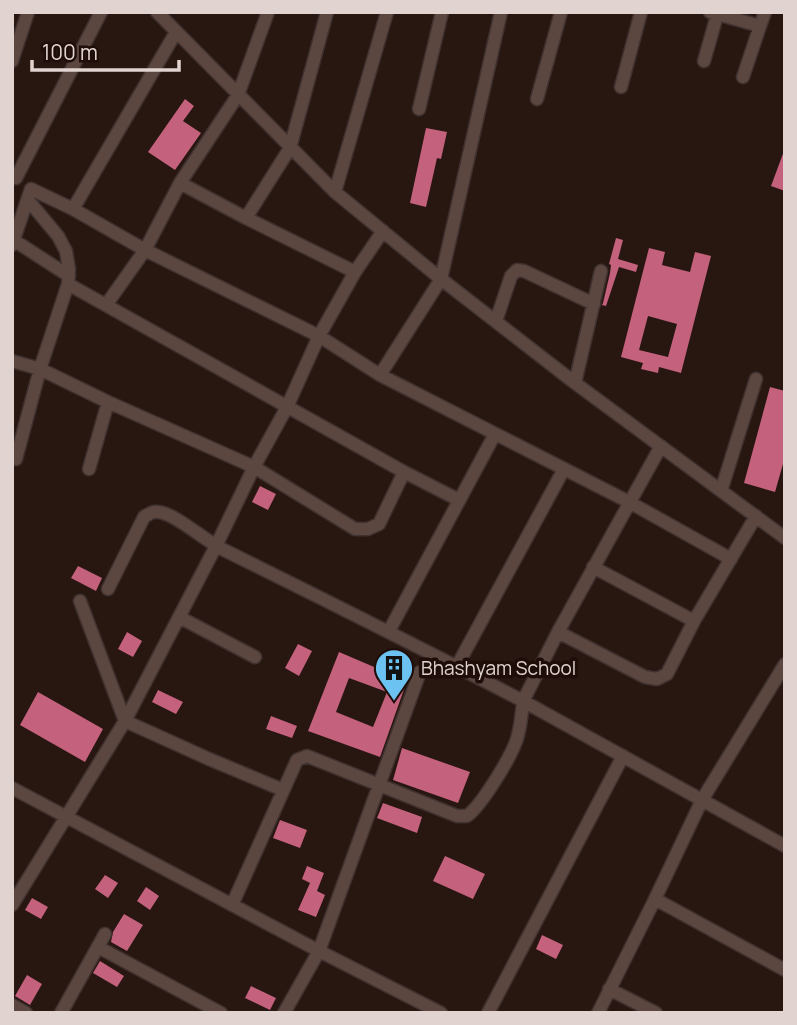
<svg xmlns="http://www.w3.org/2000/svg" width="797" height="1025" viewBox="0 0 797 1025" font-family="Manrope,sans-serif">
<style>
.building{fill:#c4617d;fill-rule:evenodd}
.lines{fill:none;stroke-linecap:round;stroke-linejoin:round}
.minor-casing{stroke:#3e312f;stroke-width:15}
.minor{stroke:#5c4640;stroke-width:12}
.labels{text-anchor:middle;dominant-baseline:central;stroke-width:7;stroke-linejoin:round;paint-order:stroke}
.poi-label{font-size:19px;fill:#e1d4d0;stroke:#1e0d08;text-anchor:start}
</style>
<rect width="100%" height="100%" fill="#281611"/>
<path class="building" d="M185,99L194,106L183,121L201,133L175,170L148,152Z
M426,128L447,132L441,159L437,158L426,207L410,203Z
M784,151H785V191L771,186Z
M616,238L623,240L618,259L638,265L636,272L619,267L606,306L602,305L603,303L610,273L611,265L609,264Z
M649,248L665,252L662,265L690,272L695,252L711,256L681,373L659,367L658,373L641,369L643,363L621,357ZM648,316L677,324L668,357L639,350Z
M770,387L785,391V457L775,492L744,483Z
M260,486L276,494L268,510L252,502Z
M78,566L102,578L96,591L71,578Z
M127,632L142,641L133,657L118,649Z
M298,644L312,651L299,676L285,668Z
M339,652L407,681L380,757L308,731ZM349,678L387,692L373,727L336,712Z
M158,690L183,702L176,714L152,702Z
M38,692L103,729L85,762L20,725Z
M271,716L297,726L292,738L266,729Z
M402,748L470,772L458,803L393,780Z
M383,803L422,817L417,833L377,818Z
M280,820L307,830L300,848L273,838Z
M445,856L485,874L473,899L433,881Z
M307,866L324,873L317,891L325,895L316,917L298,910L310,883L302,879Z
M105,875L118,883L108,898L95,889Z
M146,887L159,896L150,910L137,901Z
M32,898L48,907L41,919L25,910Z
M124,914L143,925L127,951L111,942L113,932Z
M542,935L563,945L556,959L536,949Z
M100,961L124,976L117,987L93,973Z
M27,975L42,984L30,1005L15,996Z
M251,986L276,998L270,1010L245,998Z"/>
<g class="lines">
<g class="minor-casing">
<path id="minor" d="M157,12L335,192L441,279L575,383L785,538
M710,12L760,26L765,12
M12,61L28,12
M704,61L718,12
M743,77L760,26
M621,87L641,12
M537,99L561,12
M419,109L442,12
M16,178L101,12
M180,183L246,218L355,272
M335,192L387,12
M73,209L145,250L180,183L238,95L268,12
M246,218L290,148L327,12
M12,239L69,276
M12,245L31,189L73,209L176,32
M68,284L404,472L459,500
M106,305L145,250L319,336L380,375L629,502L731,559
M496,321L511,276L517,270L524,271L594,304
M12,361L40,369L108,402L254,467L355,529H368L379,524L404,472
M380,375L441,279L501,12
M575,383L601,271
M16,459L40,369L68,284L69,269L66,251L58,236L28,200
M89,469L108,402
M721,491L756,379
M593,567L694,621
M108,589L144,517C149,514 152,511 158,512C175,513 205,541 222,549C323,599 424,649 523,701L558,632L661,446
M80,601L125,721L209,759L283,790
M179,617L255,657
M389,631L495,434
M558,632L645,677L657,679L667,674L694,621L756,516
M457,666L564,469
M12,788L319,951L441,1013
M655,899L785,970
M12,905L125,721L216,546L254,467L287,407L319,336L355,272L383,231
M232,905L297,760L307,756L457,816H467C482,805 514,753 518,735C521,724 522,712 523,701L785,846
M98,947L221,1013
M609,989L656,1013
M12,1005L26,1013
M61,1013L105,934
M284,1013L319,951L420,672
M488,1013L623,756
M598,1013L655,899L702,800L785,664"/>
</g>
<use href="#minor" class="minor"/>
</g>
<defs>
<g id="building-pin" transform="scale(2.0125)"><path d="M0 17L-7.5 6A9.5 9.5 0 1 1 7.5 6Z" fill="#6cc3f2" stroke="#1e0d08"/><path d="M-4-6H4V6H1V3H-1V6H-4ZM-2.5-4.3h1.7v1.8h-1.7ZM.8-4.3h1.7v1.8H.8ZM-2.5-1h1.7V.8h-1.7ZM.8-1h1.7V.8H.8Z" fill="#111"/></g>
</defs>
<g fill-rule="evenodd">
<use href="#building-pin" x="394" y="668"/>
</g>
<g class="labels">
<g class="poi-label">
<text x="421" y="668">Bhashyam School</text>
</g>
</g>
<rect width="797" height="1025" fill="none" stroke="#e1d4d0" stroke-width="28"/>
<path d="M32 60v10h147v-10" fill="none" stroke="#e1d4d0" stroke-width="3.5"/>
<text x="42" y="60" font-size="21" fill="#e1d4d0" stroke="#1e0d08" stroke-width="5" paint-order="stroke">100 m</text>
</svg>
